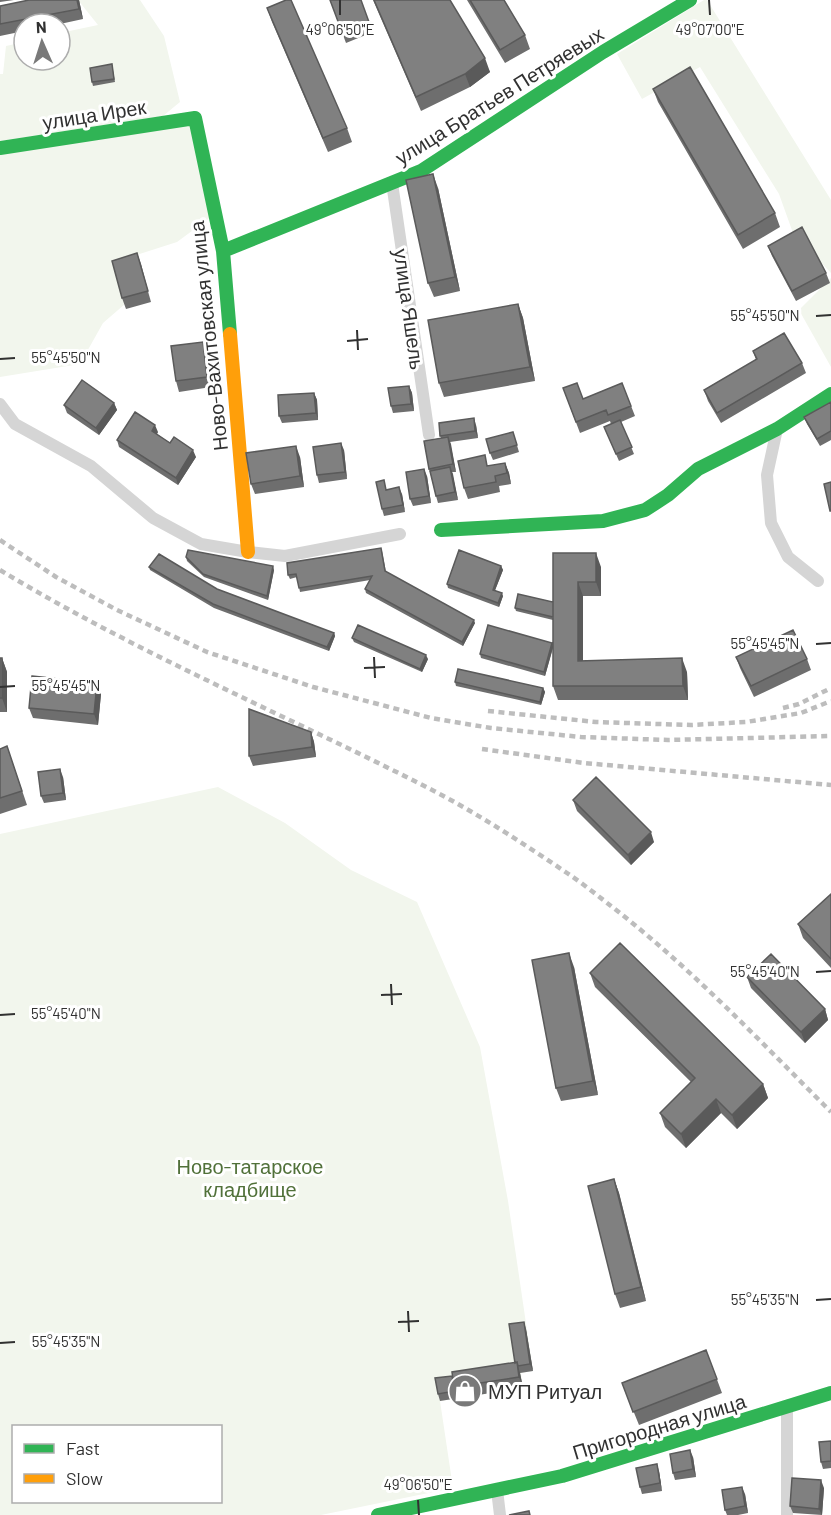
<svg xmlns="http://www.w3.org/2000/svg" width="831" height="1515" viewBox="0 0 831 1515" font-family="Barlow,sans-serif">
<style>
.green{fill:#f2f6ed;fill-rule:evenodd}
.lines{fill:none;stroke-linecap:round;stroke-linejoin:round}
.street{stroke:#d5d5d5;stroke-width:12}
.fast{stroke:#30b455;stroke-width:14}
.slow{stroke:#ff9f0a;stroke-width:14}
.rail{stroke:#bdbdbd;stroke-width:4.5;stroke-dasharray:6 4.5;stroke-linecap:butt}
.wall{fill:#6e6e6e}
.shaded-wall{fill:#5a5a5a}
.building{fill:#808080;stroke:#5a5a5a;stroke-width:1.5}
.ticks{fill:none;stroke:#313131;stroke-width:2}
.labels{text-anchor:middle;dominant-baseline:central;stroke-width:6;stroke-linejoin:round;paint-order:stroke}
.street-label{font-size:20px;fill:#313131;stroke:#fff}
.park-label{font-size:20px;fill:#51713a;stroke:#fff}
.poi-label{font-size:20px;fill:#313131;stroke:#fff;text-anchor:start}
.ticks-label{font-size:15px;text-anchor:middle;fill:#313131;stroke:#fff;stroke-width:6;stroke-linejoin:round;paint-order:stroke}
</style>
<rect width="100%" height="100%" fill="#fff"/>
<path class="green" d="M78,0H140L164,36L180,102L163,116L0,141V74H3L6,46L24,42V60H60V33L98,25Z
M704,0H707L831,200V273L793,233L779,194L700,67L642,99L617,54Z
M195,118L215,214L177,242L124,259L125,304L103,323L80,364L0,377V148Z
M831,278V367L799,310Z
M218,787L285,823L351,870L417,902L480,1047L508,1201L533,1371L521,1373L523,1388L440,1401L453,1488L321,1515H0V834ZM14,1426H220V1502H14Z"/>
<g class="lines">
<path class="street" d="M392,183L429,435
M0,404L15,424L91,466L153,518L201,544L248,552L285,556L400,534
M777,429L767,475L771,523L788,557L818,581
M787,1408V1515
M497,1490L500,1515"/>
<path class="fast" d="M0,148L195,118L223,251L230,334
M223,251L421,171L603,52L690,0
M441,530L603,521L645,510L668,495L698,469L777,429L831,394
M378,1515L562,1476L831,1393"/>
<path class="slow" d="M230,334L248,552"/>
<path class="rail" d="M0,540L56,577L117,610L207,652L313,687L431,718L491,728L581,737L668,740L831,736
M0,570C139,654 290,717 434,791C480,815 524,844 567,873C582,883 597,895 611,906C691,968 760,1041 831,1112
M783,708L799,704L831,688
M488,711L596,722L691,725L746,722L801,713L831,701
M482,749L584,763L831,785"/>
</g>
<path class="wall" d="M0,0H14L0,2Z
M79,0L83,19L60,24H24V31L0,36V6Z
M330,0L369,22L373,32L346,43Z
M373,0H450L490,72L470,87L421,111Z
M467,0H504L525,35L530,49L505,63Z
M267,8L347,128L352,142L328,152L272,22Z
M112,64L115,82L93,86L92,82Z
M653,89L775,213L780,227L743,249L658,102Z
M438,188L460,291L434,297L428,283Z
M768,246L826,273L830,283L796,301L772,256Z
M137,253L151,302L126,309L122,298Z
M518,304L523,318L535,381L444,397L439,383Z
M203,342L207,353L211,387L179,392L176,381Z
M753,351L802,363L806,373L721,423L708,401L704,390L756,360Z
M622,383L635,416L621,422L634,454L619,461L604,427L611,424L610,421L580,433L563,388L583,399Z
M409,386L412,393L414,411L393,413L391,406Z
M314,393L317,400L318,420L282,423L279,416Z
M831,402V440L820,446L807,424L804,417Z
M114,403L117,410L99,435L67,413L64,405Z
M476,425L478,438L450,442L456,472H452L458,500L438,503L436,496L431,476L429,469L441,438L440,436Z
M158,432L157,434L170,443L196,457L178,485L119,447L117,440Z
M513,432L519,452L493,460L490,453Z
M344,450L347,479L319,483L317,475Z
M300,457L304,487L255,494L251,484Z
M505,463L509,473L511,484L499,486L500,492L468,499L464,488L489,466Z
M427,476L431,503L413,506L410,499Z
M387,490L402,494L405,512L384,516L382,509Z
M382,551L386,572L475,623L463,646L366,593L365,589L370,580L300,592L297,577L290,579L288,575Z
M553,553L601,567V596H583V661L687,672L688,700H558L553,686V648L545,676L481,658L480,654L552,643L553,646V620L516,611L515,608L553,602Z
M186,557L274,570L268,600L204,577L187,561Z
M501,566L503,570L495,590L503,596L499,607L448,588L447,584Z
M149,567L217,589L334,633L335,636L329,651L214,608L150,570Z
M352,638L428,659L422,672L354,642Z
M736,657L807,659L811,670L754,697L740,668Z
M0,658H2L7,672V712H0Z
M455,682L543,688L545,692L541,705L456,686Z
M97,683L101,694L98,725L33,718L29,708Z
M311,732L314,742L316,757L253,766L249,756Z
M7,746L27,805L0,814V749Z
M63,777L66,800L44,803L41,796Z
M573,800L654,842L631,865L577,811Z
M831,894V968L803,938L798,924Z
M574,967L598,1095L561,1101L556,1088Z
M590,973L763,1084L768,1098L737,1129L721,1113L686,1148L665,1127L660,1113L691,1082L595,987Z
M747,977L825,1009L828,1020L805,1043L751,988Z
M614,1179L619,1193L646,1301L620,1308L615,1294Z
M526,1329L533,1371L520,1373L523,1388L440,1401L438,1394L452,1376L515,1363Z
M706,1350L722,1393L639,1425L622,1383Z
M831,1441V1468L823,1469L821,1462Z
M693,1457L696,1477L675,1480L673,1473Z
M659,1471L662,1491L642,1494L640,1487Z
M824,1488L822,1515L793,1513L790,1506Z
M745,1494L748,1513L738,1515H727L725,1510Z"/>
<path class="shaded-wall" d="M77,0H79L83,19L79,9Z
M485,58L490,72L470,87L465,74Z
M433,174L438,188L460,291L455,277Z
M137,253L141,264L151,302L148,291Z
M518,304L523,318L535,381L530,367Z
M203,342L207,353L211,387L207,377Z
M409,386L412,393L414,411L411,404Z
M314,393L317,400L318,420L316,413Z
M114,403L117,410L99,435L96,428Z
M474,418L476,425L478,438L475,431Z
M155,425L158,432L154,438L152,431Z
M448,437L451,444L456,472L453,464Z
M341,443L344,450L347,479L345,472Z
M296,446L300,457L304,487L300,476Z
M193,450L196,457L178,485L176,478Z
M505,463L509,473L511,484L507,473Z
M450,467L453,474L458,500L455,492Z
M424,469L427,476L431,503L429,496Z
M399,487L402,494L405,512L403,505Z
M596,553L601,567V596L596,582Z
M273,566L274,570L268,600L267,596Z
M501,566L503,570L494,593L493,590Z
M578,582L583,596V675L578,661Z
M502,593L503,596L499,607L498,603Z
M474,620L475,623L463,646L462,642Z
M334,633L335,636L329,651L327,647Z
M552,643L553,647L545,676L544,672Z
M426,655L428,659L422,672L420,669Z
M2,658L7,672V712L2,698Z
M682,658L687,672L688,700L683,686Z
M97,683L101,694L98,725L94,714Z
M543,688L545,692L541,705L540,702Z
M311,732L314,742L316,757L312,747Z
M60,769L63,777L66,800L63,793Z
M651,832L654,842L631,865L628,855Z
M569,953L574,967L598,1095L593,1081Z
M825,1009L828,1020L805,1043L801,1032Z
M763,1084L768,1098L737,1129L732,1115Z
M716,1099L721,1113L686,1148L681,1134Z
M614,1179L619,1193L646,1301L641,1287Z
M524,1322L526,1329L533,1371L530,1364Z
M517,1362L520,1373L523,1388L519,1377Z
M690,1450L693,1457L696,1477L693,1469Z
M657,1464L659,1471L662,1491L660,1483Z
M821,1480L824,1488L822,1515L819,1509Z
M742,1487L745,1494L748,1513L745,1506Z"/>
<path class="building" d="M29,0H77L79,9L0,24V6Z
M286,0H291L347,128L323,138L267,8Z
M330,0H361L369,22L342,32Z
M374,0H450L485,58L465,74L416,97Z
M470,0H504L525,35L500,50Z
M112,64L114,79L92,82L90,68Z
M690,67L775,213L738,235L653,89Z
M433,174L455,277L428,283L406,180Z
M802,227L826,273L792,291L768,246Z
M137,253L148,291L122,298L112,261Z
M518,304L530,367L439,383L428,320Z
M784,333L802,363L717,413L704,390L757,359L753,351Z
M203,342L207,377L176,381L171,346Z
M82,380L114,403L96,428L64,405Z
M577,383L583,399L622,383L631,406L608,415L606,410L576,422L563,388Z
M409,386L411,404L391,406L388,388Z
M314,393L316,413L279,416L278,395Z
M831,402V431L817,439L804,417Z
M135,412L155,425L152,431L170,443L174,437L193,450L176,478L117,440Z
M474,418L475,431L440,436L439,423Z
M620,420L632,447L616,454L604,427Z
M513,432L517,445L490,453L486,439Z
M448,437L453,464L429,469L424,441Z
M341,443L345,472L317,475L313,447Z
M296,446L300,476L251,484L246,453Z
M485,455L487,466L505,463L507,473L495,476L496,482L464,488L458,461Z
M450,467L455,492L436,496L430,471Z
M424,469L429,496L410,499L406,472Z
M384,480L386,490L399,487L403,505L382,509L376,482Z
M831,482V511H830L824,484Z
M381,548L385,571L474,620L462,642L365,589L372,576L299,588L296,574L288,575L287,563Z
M188,550L273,566L267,596L203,574L186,557Z
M459,550L501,566L493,590L502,593L498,603L447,584Z
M553,553H596V582H578V661L682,658L683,686H553Z
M159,554L217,589L334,633L327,647L213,604L149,567Z
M518,594L553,602V617L515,608Z
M358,625L426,655L420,669L352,638Z
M488,625L552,643L544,672L480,654Z
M793,630L807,659L751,686L736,657Z
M0,658H2V698H0Z
M458,669L543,688L540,702L455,682Z
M32,676L97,683L94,714L29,708Z
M249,709L311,732L312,747L249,756Z
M7,746L22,791L0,798V749Z
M60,769L63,793L41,796L38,772Z
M596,777L651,832L628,855L573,800Z
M831,894V959L798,924Z
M620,943L763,1084L732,1115L716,1099L681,1134L660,1113L695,1078L590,973Z
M569,953L593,1081L556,1088L532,960Z
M771,954L825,1009L801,1032L747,977Z
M614,1179L641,1287L615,1294L588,1186Z
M524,1322L530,1364L518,1366L517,1362L515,1363L509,1324Z
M706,1350L717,1379L633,1412L622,1383Z
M517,1362L519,1377L454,1387L452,1372Z
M452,1376L455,1391L438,1394L435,1378Z
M831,1441V1461L821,1462L819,1442Z
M690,1450L693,1469L673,1473L670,1454Z
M657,1464L660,1483L640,1487L636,1468Z
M792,1478L821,1480L819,1509L790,1506Z
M742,1487L745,1506L725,1510L722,1490Z
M529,1511L530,1515H509Z"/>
<path class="ticks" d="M340,0V15M709,0L710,15M816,316L831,315M357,330L358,350M347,341L368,339M0,359L15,358M816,644L831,643M374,657L375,678M364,668L385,667M0,687L15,686M816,972L831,971M391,984L392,1005M381,995L402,994M0,1015L15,1014M816,1300L831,1299M408,1311L409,1332M398,1322L419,1321M0,1343L15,1342M418,1500L419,1515"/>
<defs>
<g id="shop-disc" transform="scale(1.725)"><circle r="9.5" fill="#797979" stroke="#fff"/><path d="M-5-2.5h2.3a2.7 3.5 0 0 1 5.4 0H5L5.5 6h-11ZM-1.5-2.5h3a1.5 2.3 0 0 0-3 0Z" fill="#fff"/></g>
</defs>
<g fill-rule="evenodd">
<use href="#shop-disc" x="465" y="1391"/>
</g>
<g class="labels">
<g class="street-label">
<text transform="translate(499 95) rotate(-32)">улица Братьев Петряевых</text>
<text transform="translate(94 114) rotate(-9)">улица Ирек</text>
<text transform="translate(410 309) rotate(82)">улица Яшель</text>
<text transform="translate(208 336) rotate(-96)">Ново-Вахитовская улица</text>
<text transform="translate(659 1426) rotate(-17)">Пригородная улица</text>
</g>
<g class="park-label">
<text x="250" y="1166">Ново-татарское<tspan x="250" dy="23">кладбище</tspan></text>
</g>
<g class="poi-label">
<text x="488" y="1391">МУП Ритуал</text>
</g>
</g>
<g class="ticks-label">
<text x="340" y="35">49°06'50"E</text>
<text x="710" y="35">49°07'00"E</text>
<text x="765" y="321">55°45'50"N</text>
<text x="66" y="363">55°45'50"N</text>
<text x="765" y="649">55°45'45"N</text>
<text x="66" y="691">55°45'45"N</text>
<text x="765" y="977">55°45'40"N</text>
<text x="66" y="1019">55°45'40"N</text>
<text x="765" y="1305">55°45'35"N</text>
<text x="66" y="1347">55°45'35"N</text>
<text x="418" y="1490">49°06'50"E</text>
</g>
<rect x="12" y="1425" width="210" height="78" fill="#ffffff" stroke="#adadad" stroke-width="1.5"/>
<rect x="24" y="1444" width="30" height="9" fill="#30b455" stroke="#adadad" stroke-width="1.5"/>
<text x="66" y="1455" font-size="18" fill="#313131">Fast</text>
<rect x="24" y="1474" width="30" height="9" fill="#ff9f0a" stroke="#adadad" stroke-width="1.5"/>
<text x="66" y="1485" font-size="18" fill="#313131">Slow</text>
<g transform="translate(42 42) rotate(357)"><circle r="28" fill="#ffffff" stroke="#adadad" stroke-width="1.5"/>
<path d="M0-4.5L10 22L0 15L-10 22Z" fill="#797979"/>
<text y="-9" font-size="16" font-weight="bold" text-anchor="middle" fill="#313131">N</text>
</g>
</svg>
